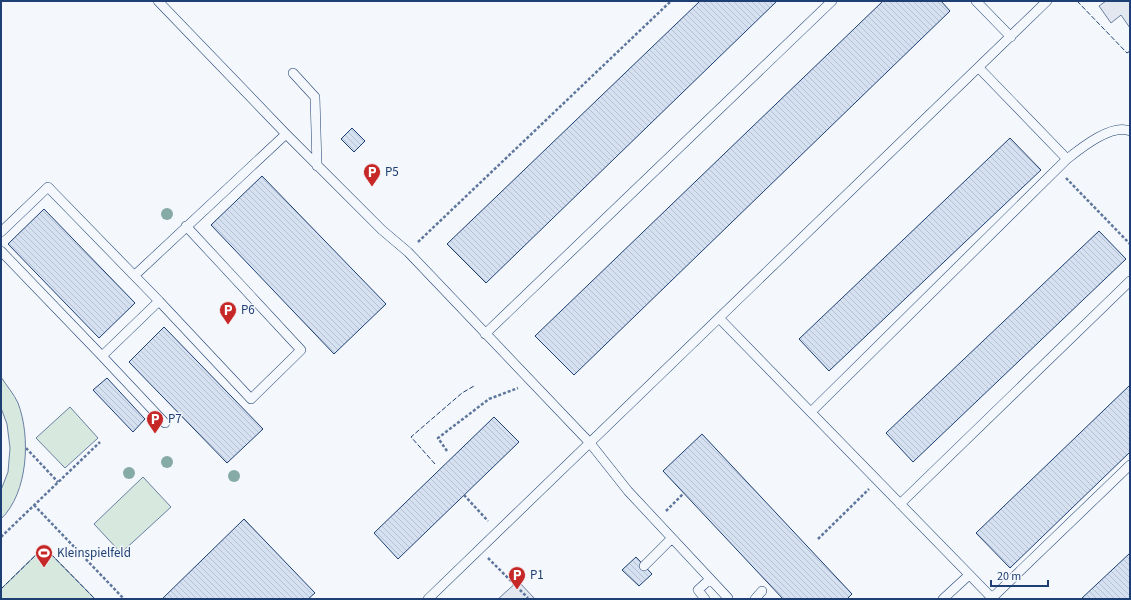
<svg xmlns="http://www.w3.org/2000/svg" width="1131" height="600" viewBox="0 0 1131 600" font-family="'Source Sans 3',sans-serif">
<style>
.garden{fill:#d7e8df;stroke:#687fa3}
.parking{fill:#e3e8f0;stroke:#687fa3}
.building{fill:url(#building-back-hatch);stroke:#1d3f73}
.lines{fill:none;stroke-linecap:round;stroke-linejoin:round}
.service-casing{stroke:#1d3f73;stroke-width:10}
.path{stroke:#5e769c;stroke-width:2.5;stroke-dasharray:3 2;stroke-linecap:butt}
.service{stroke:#f4f7fb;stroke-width:9}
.fence{stroke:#1d3f73;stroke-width:1;stroke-dasharray:5 2;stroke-linecap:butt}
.tree{fill:#86aba6}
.labels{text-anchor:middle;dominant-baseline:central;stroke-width:3;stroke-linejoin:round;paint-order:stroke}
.poi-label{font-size:13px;fill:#1d3f73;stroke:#f4f7fb;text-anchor:start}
</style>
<defs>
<pattern id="building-back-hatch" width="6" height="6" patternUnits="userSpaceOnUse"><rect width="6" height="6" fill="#d5e0f0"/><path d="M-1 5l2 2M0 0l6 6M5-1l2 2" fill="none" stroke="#b6c1d1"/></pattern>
</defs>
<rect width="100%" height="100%" fill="#f4f7fb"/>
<path class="garden" d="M1,377C6,385 14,394 18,403C31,437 28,493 1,519V490L8,472L10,448L7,424L1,408Z
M70,407L98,438L65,468L36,438Z
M143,477L171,507L121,553L94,524Z
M44,547L95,599H1V589Z"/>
<path class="parking" d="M1106,1H1130V28L1121,15L1111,23L1099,6Z
M518,581L535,599H498Z"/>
<path class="building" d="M700,1H777L486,283L447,244Z
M883,1H941L950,11L574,375L535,336Z
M352,128L365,141L354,152L341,139Z
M1010,138L1041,170L829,371L799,339Z
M262,176L386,304L334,354L211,225Z
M44,209L135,303L99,338L8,244Z
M1099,231L1126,259L913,462L886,433Z
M164,327L263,429L227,463L129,362Z
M107,378L145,419L133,432L93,390Z
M1130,385V452L1010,568L976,533Z
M494,417L519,442L398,559L374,533Z
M702,434L852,594L847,599H783L663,471Z
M244,519L315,593L308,599H162Z
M1130,553V599H1081Z
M636,557L652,574L639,586L622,570Z"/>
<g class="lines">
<g class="service-casing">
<path id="service" d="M158,1L286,134L382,230L408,252L590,443L628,491L728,598L726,599
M976,1L1011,37
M979,68L1067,159C1081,148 1112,123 1130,131
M293,73L315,97L317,166
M1,232L48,187L159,301L102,356L1,251
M135,275L286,134
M159,301L251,399L301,350L186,226
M719,318L993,599
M485,334L832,1
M102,356L165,423
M811,412L1067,159
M900,504L1130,281
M644,566L672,538
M992,598L1130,465
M428,599L1047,1
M705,599L698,590L710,579
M755,599L762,591
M943,599L969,575"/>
</g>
<path class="path" d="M1066,178L1130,244
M418,242L671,1
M26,448L58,482
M447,451L438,438L489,399L518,388
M464,495L488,521
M34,505L124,599
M666,511L684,493
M1,537L100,442
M818,539L869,489
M488,558L528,598
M309,598L310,599"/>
<use href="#service" class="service"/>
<path class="fence" d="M1077,1L1127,53L1130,51
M435,464L411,437L462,393L474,386
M1,589L44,547L95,599"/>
</g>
<g class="tree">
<circle cx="167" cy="214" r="6"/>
<circle cx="167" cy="462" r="6"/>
<circle cx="129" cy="473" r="6"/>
<circle cx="234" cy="476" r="6"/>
</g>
<defs>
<g id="parking-pin" transform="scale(0.9)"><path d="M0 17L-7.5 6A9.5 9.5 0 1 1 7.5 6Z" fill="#c62828" stroke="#f4f7fb"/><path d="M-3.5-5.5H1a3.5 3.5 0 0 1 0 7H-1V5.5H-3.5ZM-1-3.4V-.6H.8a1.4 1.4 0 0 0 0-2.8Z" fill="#fff"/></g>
<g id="stadium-pin" transform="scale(0.9)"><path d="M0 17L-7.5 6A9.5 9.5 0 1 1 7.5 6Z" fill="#c62828" stroke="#f4f7fb"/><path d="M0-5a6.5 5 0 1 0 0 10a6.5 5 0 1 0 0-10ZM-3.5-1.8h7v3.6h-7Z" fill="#fff"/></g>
</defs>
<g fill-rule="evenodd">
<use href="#parking-pin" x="372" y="172"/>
<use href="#parking-pin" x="228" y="310"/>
<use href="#parking-pin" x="155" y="419"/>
<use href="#stadium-pin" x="44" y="553"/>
<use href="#parking-pin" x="517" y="575"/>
</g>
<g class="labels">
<g class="poi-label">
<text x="385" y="172">P5</text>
<text x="241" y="310">P6</text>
<text x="168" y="419">P7</text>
<text x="57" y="553">Kleinspielfeld</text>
<text x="530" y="575">P1</text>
</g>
</g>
<rect width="1131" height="600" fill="none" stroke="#1d3f73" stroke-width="4"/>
<path d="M991 580v6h57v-6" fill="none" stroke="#1d3f73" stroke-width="2"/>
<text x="997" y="580" font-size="12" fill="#1d3f73" stroke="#f4f7fb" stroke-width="3" paint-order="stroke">20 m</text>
</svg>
